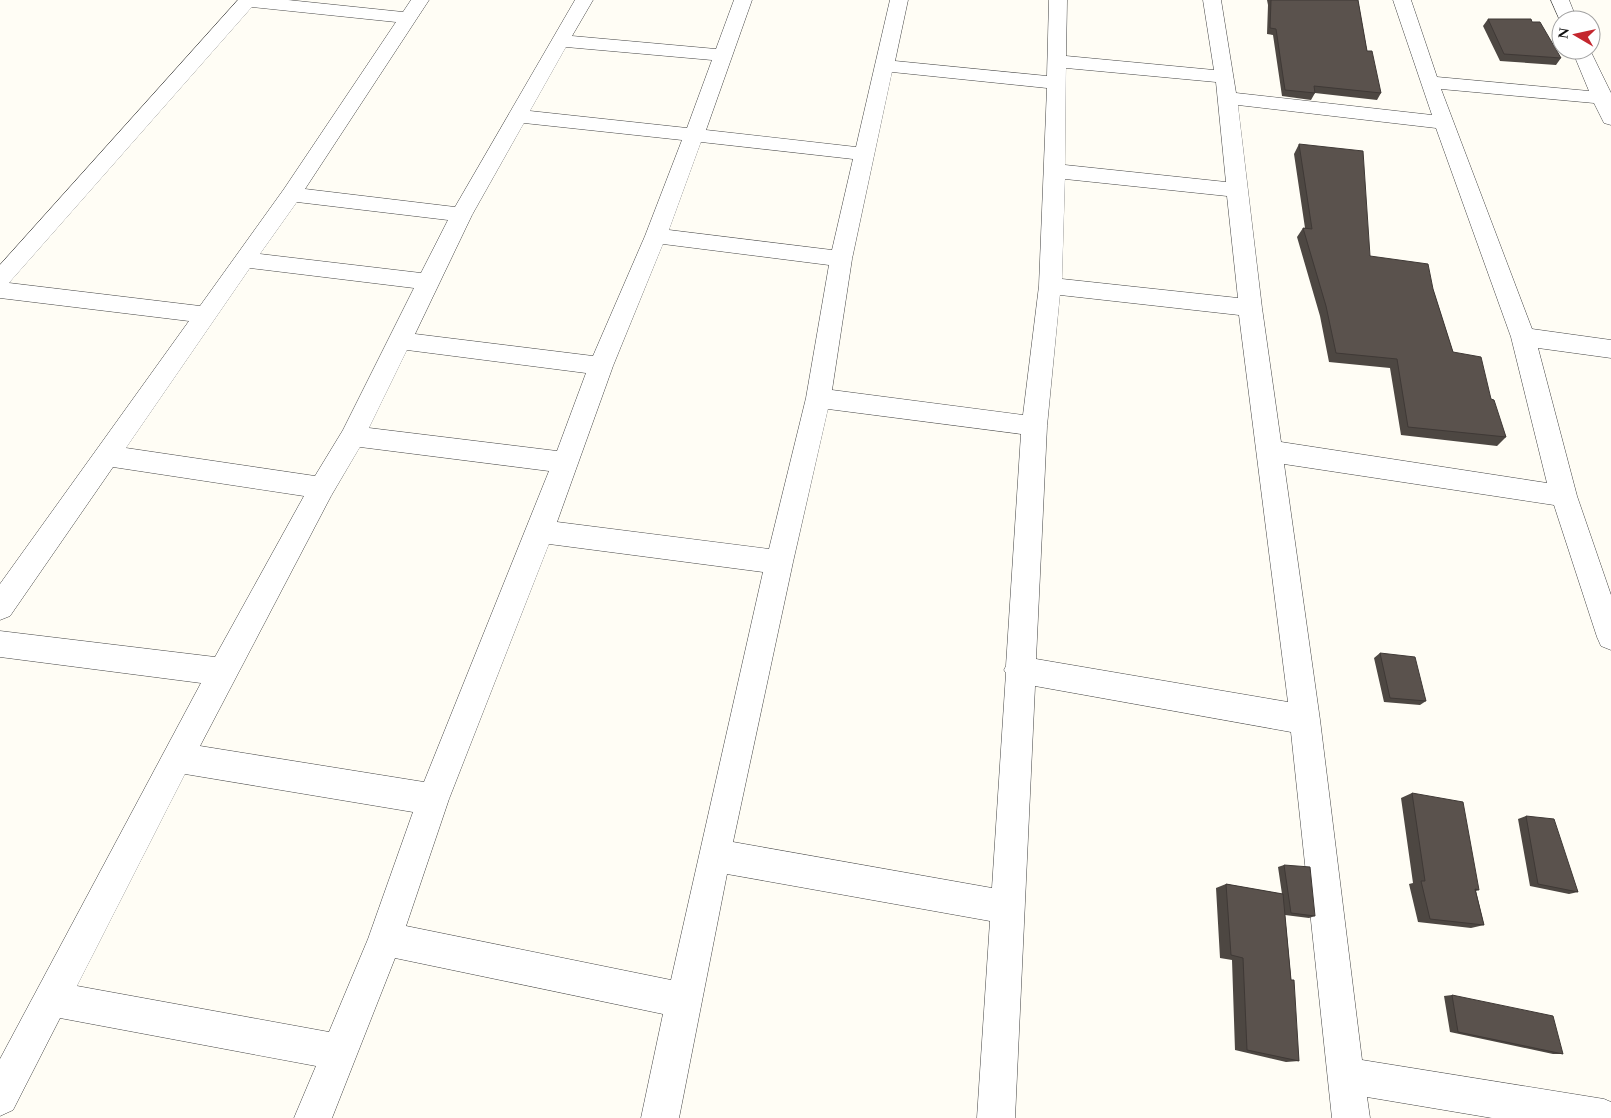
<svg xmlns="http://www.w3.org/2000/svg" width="1611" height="1118" viewBox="0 0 1611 1118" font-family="Spectral,serif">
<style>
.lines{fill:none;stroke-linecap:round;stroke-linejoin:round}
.minor-casing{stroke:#444;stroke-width:1}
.minor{fill:#fff;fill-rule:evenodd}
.wall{fill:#4d4742}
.building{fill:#5a524d;stroke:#3f3936}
</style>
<rect width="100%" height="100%" fill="#fffdf5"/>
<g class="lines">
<g class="minor-casing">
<path id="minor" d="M238,0H288L403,12L411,0H429L305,189L455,207L575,0H593L572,36L716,49L734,0H752L706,130L856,147L890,0H908L895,61L1047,76L1049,0H1067L1066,56L1214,70L1203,0H1221L1236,93L1432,115L1393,0H1411L1437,77L1589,91L1572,50H1590L1611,93V125L1604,123L1594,103L1441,89L1532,329L1611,340V358L1538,348L1577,496L1611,595V650L1601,646L1597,637L1554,505L1284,464L1320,720L1362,1060L1604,1099L1611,1102V1118H1492L1367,1097L1370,1118H1332L1291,732L1035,686L1015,1118H977L990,921L727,874L679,1118H641L663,1014L395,958L332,1118H294L316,1066L60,1018L13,1110L0,1116V1059L201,683L0,657V631L215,657L304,496L113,467L10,616L0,620V584L189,321L0,298V265ZM252,7L396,22L284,189L200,306L9,283ZM566,47L712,60L687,128L530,111ZM1066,68L1216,82L1226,182L1065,165ZM892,72L1047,88L1039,286L1023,415L832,390L852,259ZM1238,105L1436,128L1511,337L1547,483L1281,442L1262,308ZM524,123L682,140L645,236L593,356L415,334L472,215ZM701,142L853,159L832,250L669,230ZM1065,179L1227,196L1238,298L1062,279ZM297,202L448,220L421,273L260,254ZM663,244L829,265L806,398L769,549L557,522L613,366ZM250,268L414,288L343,430L315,476L126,448ZM1060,295L1239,315L1288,702L1036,659L1047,426ZM407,350L586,373L557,451L369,428ZM828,409L1021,434L1006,666L1004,670L1006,673L992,888L733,842L793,562ZM360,447L549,471L424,782L200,746L331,496ZM549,544L763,572L671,980L406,926L449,799ZM185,774L413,812L368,939L329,1032L77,986Z
M1551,0H1569L1577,20H1561V23Z"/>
</g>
<use href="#minor" class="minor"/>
</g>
<path class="wall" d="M1267,0H1358L1367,51L1381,93L1377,100L1315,93L1311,100L1282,96L1273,35L1267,34L1268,5Z
M1488,19L1561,58L1556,65L1500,61L1483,26Z
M1299,144L1370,256L1433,289L1453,352L1491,399L1506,437L1497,446L1401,435L1390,368L1329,362L1320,316L1297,237L1303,228H1305L1294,154Z
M1380,653L1426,701L1420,705L1384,702L1374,658Z
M1412,793L1479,890L1476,891L1484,925L1471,928L1418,922L1409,884L1413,883L1401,798Z
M1526,816L1578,892L1569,894L1530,886L1518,819Z
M1284,865L1315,916L1309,918L1285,915L1299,1061L1286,1062L1235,1050L1232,960L1220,958L1216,888L1226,884L1282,894L1278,867Z
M1452,995L1563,1054H1553L1450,1032L1444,996Z"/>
<path class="building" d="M1271,0H1358L1367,51H1372L1381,93L1314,86L1315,93L1285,90L1276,29L1270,28Z
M1488,19H1531L1532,22H1540L1561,58L1504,54Z
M1299,144L1363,151L1370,256L1428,264L1433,289L1453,352L1481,357L1491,399L1494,400L1506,437L1408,427L1397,359L1336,353L1326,306L1303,228L1312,229Z
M1380,653L1415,657L1426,701L1390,698Z
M1412,793L1463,802L1479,890L1475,889L1484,925L1430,919L1421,881H1425Z
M1526,816L1554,819L1578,892L1538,884Z
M1284,865L1310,867L1315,916L1291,913Z
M1226,884L1283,894L1291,980H1294L1299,1061L1247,1050L1243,958L1231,955Z
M1452,995L1553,1016L1563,1054L1458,1032Z"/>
<g transform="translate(1576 35) rotate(279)"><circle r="24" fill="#ffffff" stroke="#a0a0a0"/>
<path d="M0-4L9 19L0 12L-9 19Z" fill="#c4262e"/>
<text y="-8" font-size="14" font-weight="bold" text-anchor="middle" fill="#111111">N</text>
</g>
</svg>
